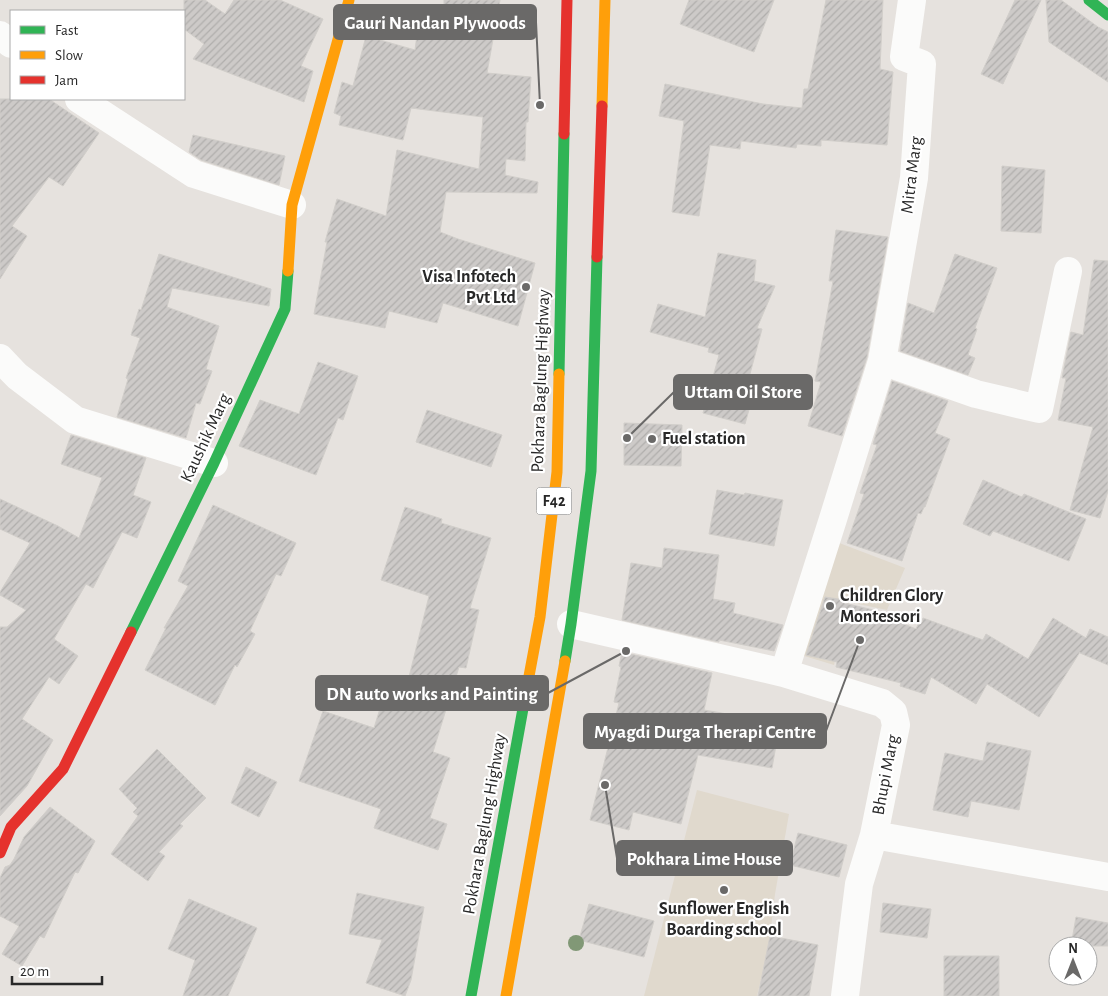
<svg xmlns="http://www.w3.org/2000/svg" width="1108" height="996" viewBox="0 0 1108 996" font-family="'Alegreya Sans',sans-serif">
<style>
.education{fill:#e0d9cd}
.building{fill:url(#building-hatch);stroke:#d1ceca}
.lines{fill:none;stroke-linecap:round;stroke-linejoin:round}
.street{stroke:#fbfbfa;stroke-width:28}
.fast{stroke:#30b455;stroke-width:11}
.slow{stroke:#ff9f0a;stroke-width:11}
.jam{stroke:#e5322d;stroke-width:11}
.tree{fill:#819876}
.poi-dot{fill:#6a6968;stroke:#fff;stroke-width:2}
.labels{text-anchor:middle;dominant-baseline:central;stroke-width:4.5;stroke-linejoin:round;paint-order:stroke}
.shield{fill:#fff;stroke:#686868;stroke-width:1}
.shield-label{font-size:16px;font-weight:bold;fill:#282828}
.street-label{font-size:18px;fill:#282828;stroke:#fff}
.poi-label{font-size:18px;font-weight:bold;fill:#282828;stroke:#fff;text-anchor:start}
.leader{fill:none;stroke:#6a6968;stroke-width:2}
.callout-dot{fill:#6a6968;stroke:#fff;stroke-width:2}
.callout{fill:#6a6968;stroke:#6a6968;stroke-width:2}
.callout-label{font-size:19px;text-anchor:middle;font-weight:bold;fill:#fff}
</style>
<defs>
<pattern id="building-hatch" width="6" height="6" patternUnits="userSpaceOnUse" patternTransform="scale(1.25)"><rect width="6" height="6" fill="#cdcac8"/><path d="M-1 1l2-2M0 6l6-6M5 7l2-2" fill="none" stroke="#b0aeac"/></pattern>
</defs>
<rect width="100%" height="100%" fill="#e6e2de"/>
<path class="education" d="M834,541L905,568L887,610L849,602L834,665L801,655Z
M697,790L789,814L775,894L770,936L762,975L757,996H644Z"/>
<path class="building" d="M184,0H205L225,14L234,0H280L323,19L301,66L313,71L304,102L193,59L204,44L184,29Z
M444,0H500L487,73L531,77L528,122H526L525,161L506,159L505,175L538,182L537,193L446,192L440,232L458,239L535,263L518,326L443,303L437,323L389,311L385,328L314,314L327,242H325L337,199L386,216L397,150L479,169L483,117L411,108L403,140L339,125L341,116L334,113L342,82L353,86L366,36L415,50L421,5L444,8Z
M689,0H774L754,52L680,24Z
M826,0H883L880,69L893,72L887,145L821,140V146L797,144L796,148L741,141L740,149L710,145L699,216L672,212L684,121L659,116L665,84L763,104L802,108L804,89H808Z
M1015,0H1041L1003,84L981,74Z
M1046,0H1061L1098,27L1108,32V82L1049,42Z
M0,99H49L99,133L63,186L49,177L12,226L27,236L0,279Z
M193,135L285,156L279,185L201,160L189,152Z
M1002,166L1045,170L1041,233L1001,231Z
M836,230L888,237L867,357L842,436L808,426L821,382L815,381L833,281H829Z
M718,253L756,260L754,281L775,286L757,328L762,329L747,385L755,388L745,424L703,413L719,355L708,352L709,348L650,332L658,304L705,317Z
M159,254L271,289L269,306L172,288L167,307L219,326L206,369L212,371L200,404L196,403L186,438L117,417L128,379L126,378L140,338L131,335L139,309L141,310Z
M955,254L997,268L975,328L977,329L968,355L975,358L968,375L900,351L908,303L934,313Z
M1094,260L1108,261V491L1100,518L1070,510L1093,427L1058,420L1066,378H1062L1071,332L1083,335Z
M318,362L358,376L343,420L338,418L316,475L239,446L260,400L299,414Z
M892,381L948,401L935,433L950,439L925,507H924L921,514L918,513L902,561L847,543L864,494L860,493L877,445L873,444Z
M427,410L502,435L491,467L416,442Z
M624,423L682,425L681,466L624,465Z
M71,435L146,458L133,495L151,502L137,538L122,532L93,588L86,584L54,639L78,656L59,684L49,677L22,719L53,740L27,786L0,816V627H7L26,610L0,595V592L30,543L0,529V499L58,526L79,538L102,478L61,464Z
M983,480L1022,497L1024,494L1086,519L1069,561L993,531L990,536L963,524Z
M717,490L744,495L745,493L783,500L774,546L709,534Z
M213,505L296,543L281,576L276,574L250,631L255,634L237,667L235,665L215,705L145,670L166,628H164L188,586L178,581Z
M405,507L442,519L441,523L491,538L470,608L479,610L466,668L459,667L433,752L450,758L430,818L447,824L438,850L374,828L381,809L299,781L323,711L374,728L390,676L408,681L429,596L381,580Z
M664,548L719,555L713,599L735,603L733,613L783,625L774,651L719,640V642L622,620L631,563L662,568Z
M825,597L845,600L844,603L886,613L885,616L916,629L919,622H922L923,618L983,640L986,634L1028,659L1053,618L1086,638L1090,629L1108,637V665L1080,653V652L1039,717L987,684L976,704L931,677L925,694L900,686L901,683L836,667L837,662L806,655Z
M622,652L712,673L704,710L780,723L772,768L698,755L681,824L633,812L629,830L590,820L619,703L614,702L621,667L619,666Z
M987,742L1031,751L1019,810L971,801L968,817L933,810L945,753L983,761Z
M157,749L206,798L180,824L183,826L159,852L165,856L148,881L111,854L138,816L133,812L137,808L119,789Z
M246,767L277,782L259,817L231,803Z
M50,807L95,841L78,873L75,872L44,938L40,936L22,966L2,954L19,926L0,916V878L5,867L10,865L14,859L24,837Z
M798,833L847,845L839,877L790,865Z
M357,893L424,907L411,980L405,996L366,983L382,940L349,934Z
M189,899L257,928L228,996H183L195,960L168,949Z
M883,903L931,909L927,938L880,932Z
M589,904L654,921L644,957L579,940Z
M1076,917L1108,923V946H1071Z
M770,936L818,945L809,996H758Z
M944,956H999V996H944Z"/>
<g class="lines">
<path class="street" d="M0,35L11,44
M79,99L194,174L292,205
M0,358L17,376L75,420L214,463
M882,361L914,178L922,64L904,57L912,0
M571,624L784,673L833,519L882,361L976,394L1039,409L1068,271
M784,673L882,703L893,712L896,725L874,835L859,884L845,996
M874,835L1108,877"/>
<path class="fast" d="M1089,0L1108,15
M559,374L564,134
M131,632L214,463L285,309L288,271
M565,661L571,624L591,471L597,257
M471,996L524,703"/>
<path class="slow" d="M602,106L605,0
M288,271L292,205L349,0
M524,703L540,617L557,472L559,374
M506,996L565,661"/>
<path class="jam" d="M564,134L567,0
M597,257L602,106
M0,853L11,827L63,769L131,632"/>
</g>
<circle class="tree" cx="576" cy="943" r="8"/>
<g class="poi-dot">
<circle cx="526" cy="287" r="5"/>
<circle cx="652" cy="439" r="5"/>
<circle cx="830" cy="606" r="5"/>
<circle cx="724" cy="890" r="5"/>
</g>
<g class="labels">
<rect class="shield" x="536.5" y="487.5" width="35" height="27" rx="4"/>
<g class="shield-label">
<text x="554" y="501">F42</text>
</g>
<g class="street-label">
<text transform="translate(912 175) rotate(-83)">Mitra Marg</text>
<text transform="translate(541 381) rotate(-88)">Pokhara Baglung Highway</text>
<text transform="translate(206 438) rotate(-65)">Kaushik Marg</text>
<text transform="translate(886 775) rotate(-79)">Bhupi Marg</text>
<text transform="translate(485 824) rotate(-80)">Pokhara Baglung Highway</text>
</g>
<g class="poi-label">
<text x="516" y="277" text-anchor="end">Visa Infotech<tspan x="516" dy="21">Pvt Ltd</tspan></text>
<text x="662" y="439">Fuel station</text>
<text x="840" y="596">Children Glory<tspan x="840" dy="21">Montessori</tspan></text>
<text x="724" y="909" text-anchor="middle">Sunflower English<tspan x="724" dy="21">Boarding school</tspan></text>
</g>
</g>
<path class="leader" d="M540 105L536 22M627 438L674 392M626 651L548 693M860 640L826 731M605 785L617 858"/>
<g class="callout-dot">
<circle cx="540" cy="105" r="5"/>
<circle cx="627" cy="438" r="5"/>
<circle cx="626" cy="651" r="5"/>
<circle cx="860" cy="640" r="5"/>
<circle cx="605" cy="785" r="5"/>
</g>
<g class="callout">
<rect x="334" y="5" width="202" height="34" rx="5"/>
<rect x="674" y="375" width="138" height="34" rx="5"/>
<rect x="316" y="676" width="232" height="34" rx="5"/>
<rect x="584" y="714" width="242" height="34" rx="5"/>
<rect x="617" y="841" width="175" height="34" rx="5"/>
</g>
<g class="callout-label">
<text x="435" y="29">Gauri Nandan Plywoods</text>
<text x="743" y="398">Uttam Oil Store</text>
<text x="432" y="700">DN auto works and Painting</text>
<text x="705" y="738">Myagdi Durga Therapi Centre</text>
<text x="704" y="865">Pokhara Lime House</text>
</g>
<rect x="10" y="10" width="175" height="90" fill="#ffffff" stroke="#a9a9a9"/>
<rect x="20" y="26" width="25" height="8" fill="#30b455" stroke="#a9a9a9"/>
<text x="55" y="35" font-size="15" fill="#282828">Fast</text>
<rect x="20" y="51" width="25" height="8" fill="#ff9f0a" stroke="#a9a9a9"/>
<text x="55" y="60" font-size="15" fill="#282828">Slow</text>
<rect x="20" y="76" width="25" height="8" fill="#e5322d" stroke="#a9a9a9"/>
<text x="55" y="85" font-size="15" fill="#282828">Jam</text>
<g transform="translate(1073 961)"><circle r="24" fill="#ffffff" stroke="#a9a9a9"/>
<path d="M0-4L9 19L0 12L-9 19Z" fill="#6a6968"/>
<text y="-8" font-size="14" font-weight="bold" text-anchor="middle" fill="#282828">N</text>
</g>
<path d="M12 976v8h90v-8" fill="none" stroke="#282828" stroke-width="2.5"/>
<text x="20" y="976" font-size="15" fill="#282828" stroke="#ffffff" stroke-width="4" paint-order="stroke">20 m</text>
</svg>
